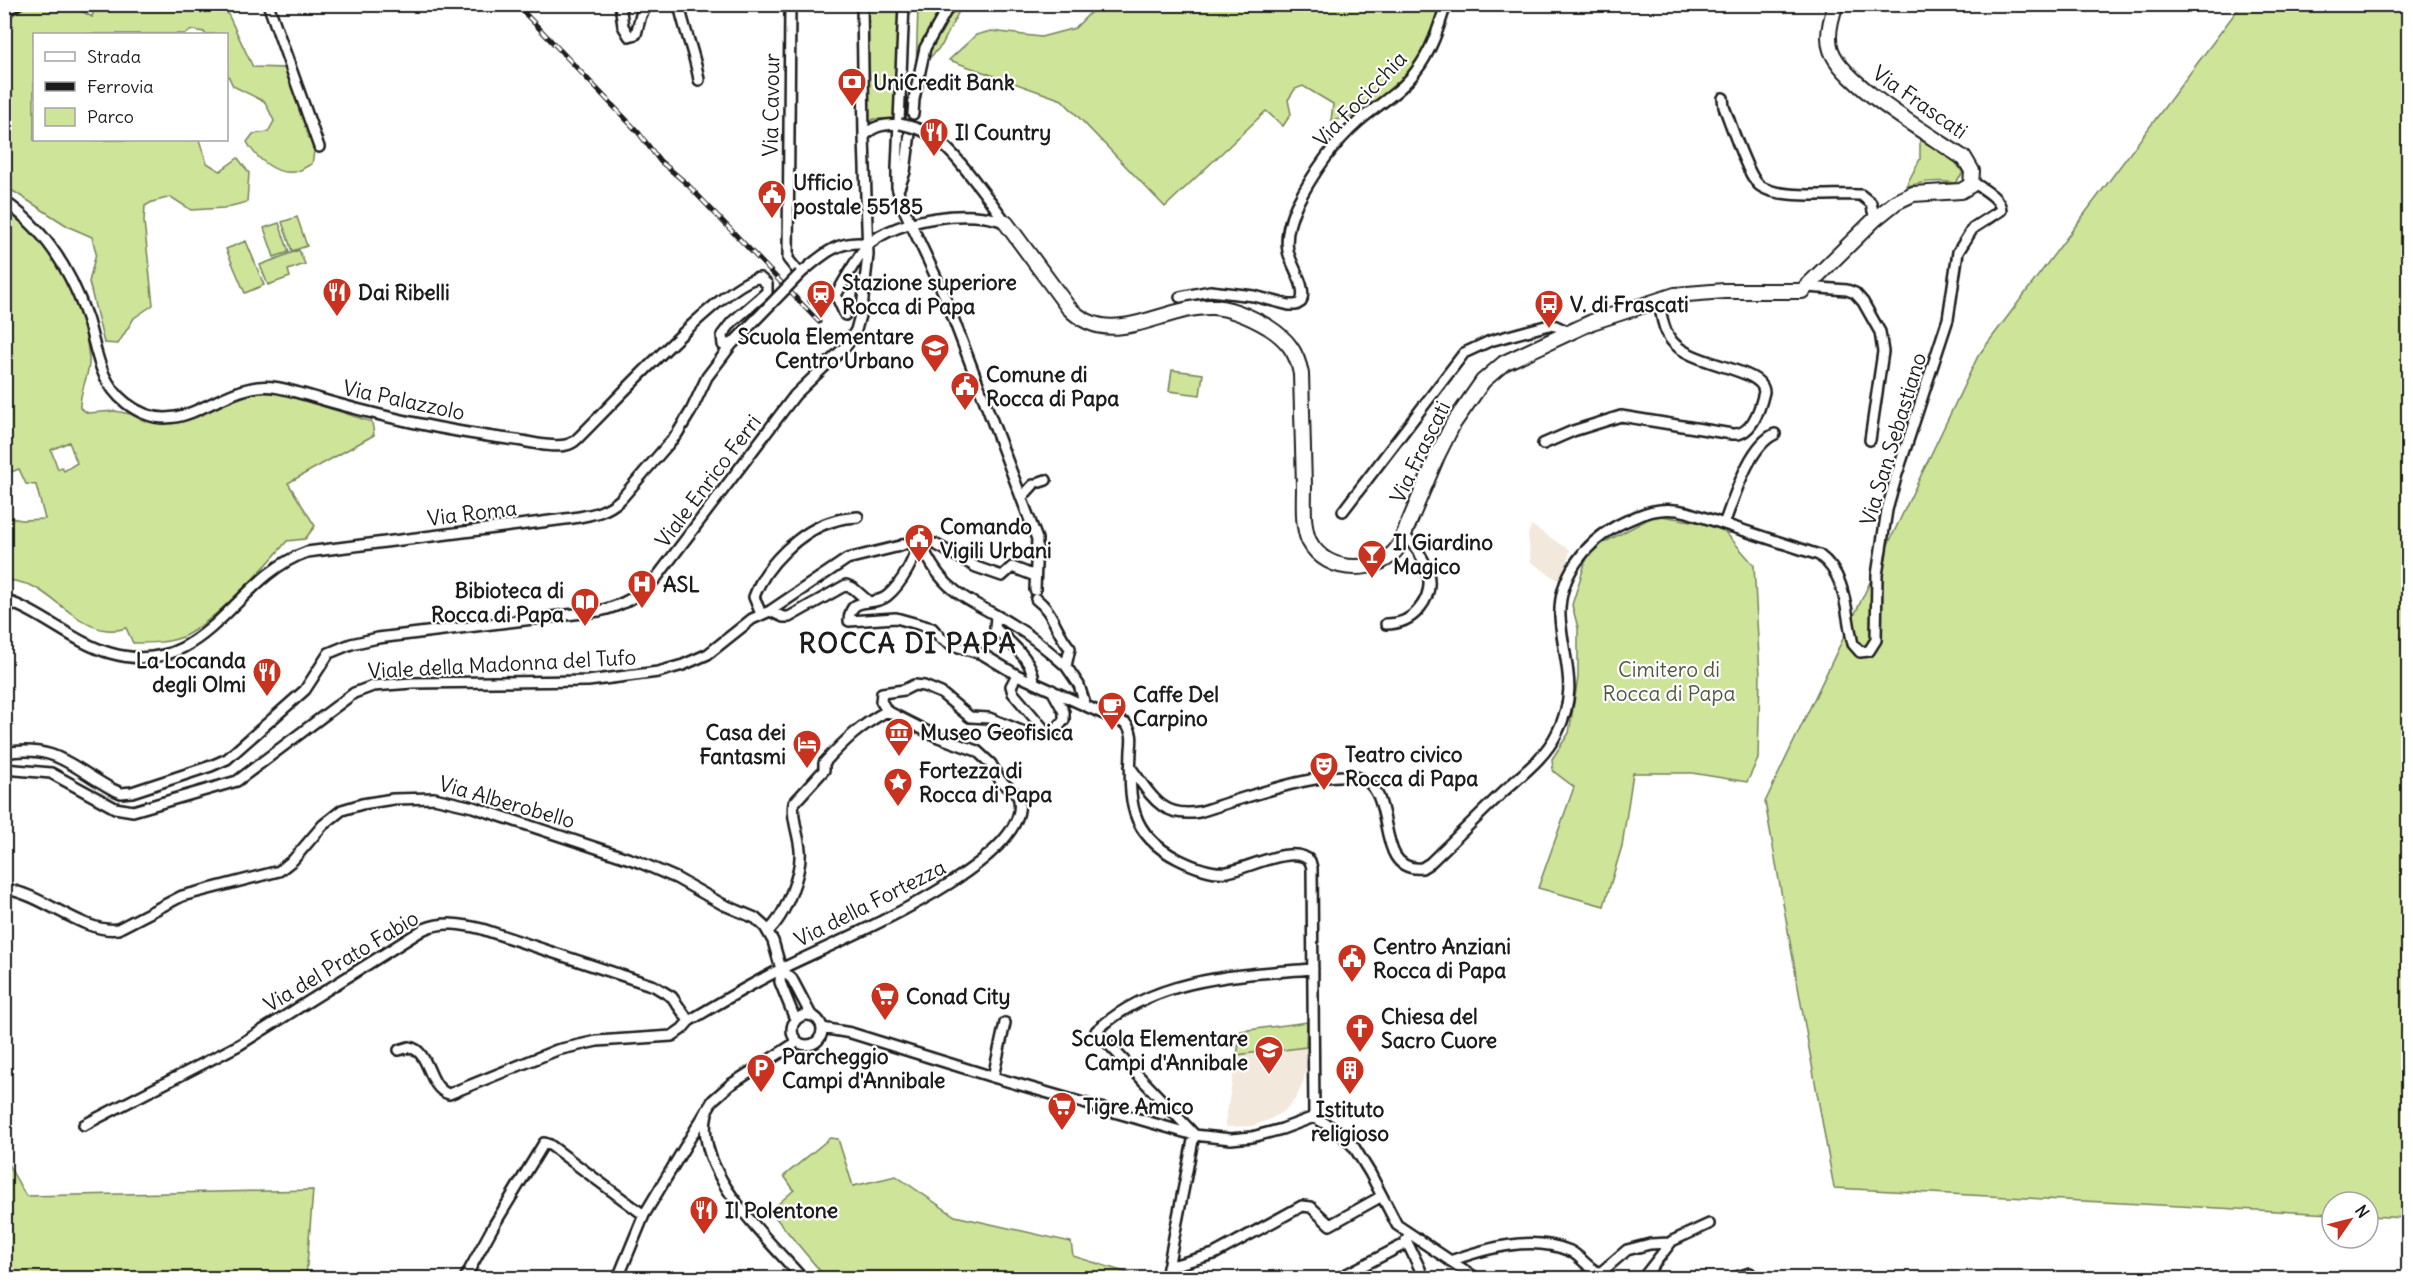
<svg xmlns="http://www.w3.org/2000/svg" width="2413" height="1283" viewBox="0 0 2413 1283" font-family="Delius,sans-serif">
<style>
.built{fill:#f2e8db}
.green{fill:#cde499;stroke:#74805a;stroke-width:1.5;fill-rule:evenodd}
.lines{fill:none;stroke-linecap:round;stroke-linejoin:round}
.minor-casing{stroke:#1c1c1c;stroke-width:14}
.secondary-casing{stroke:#1c1c1c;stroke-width:18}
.minor{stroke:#fff;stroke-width:9}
.secondary{stroke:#fff;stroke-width:14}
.rail-casing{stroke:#1c1c1c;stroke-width:5}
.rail{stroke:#fff;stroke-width:3;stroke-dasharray:9;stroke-linecap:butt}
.minor-bridge-casing{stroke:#1c1c1c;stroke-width:14;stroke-linecap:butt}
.minor-bridge{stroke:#fff;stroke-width:9}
.labels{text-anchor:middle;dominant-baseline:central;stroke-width:4.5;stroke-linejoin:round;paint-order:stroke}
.poi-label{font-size:21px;font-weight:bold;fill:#1c1c1c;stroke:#fff;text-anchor:start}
.street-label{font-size:21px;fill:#1c1c1c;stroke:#fff}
.park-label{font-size:21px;fill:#515842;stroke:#fff}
.district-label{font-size:27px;font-weight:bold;letter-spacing:1.5px;fill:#1c1c1c;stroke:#fff}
</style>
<rect width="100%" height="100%" fill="#fff"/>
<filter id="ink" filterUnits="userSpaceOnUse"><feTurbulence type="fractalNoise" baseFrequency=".0167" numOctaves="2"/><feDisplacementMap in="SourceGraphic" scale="12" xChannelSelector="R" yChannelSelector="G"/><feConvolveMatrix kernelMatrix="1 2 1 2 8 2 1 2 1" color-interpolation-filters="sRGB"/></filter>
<g filter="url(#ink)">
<path class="built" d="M1531,525L1570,550L1562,583L1531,562L1528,535Z
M1307,1022L1306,1067L1303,1083L1296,1098L1285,1110L1271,1119L1252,1126L1227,1127L1225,1123L1241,1031Z"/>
<path class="green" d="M28,5H72L92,17L95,5H218L227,12L253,67L285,68L315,146L312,164C306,166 300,172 294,172C275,175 255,157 247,142L253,134L268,132L274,121L265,102L233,86L227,73L226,34H205L204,32L192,30L185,34H34V140H199L207,163L220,171L238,158L249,173L247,202L224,208L191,210L171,197L152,202L145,206L144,221L153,305L134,318L118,344L104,343L89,282L96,253L92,237L69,227L5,186V20Z
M868,5H898L897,114L895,119H874L869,122L865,119Z
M918,5H962L942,45L916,72Z
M1098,5H1443C1427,51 1421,69 1380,99C1360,114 1357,119 1331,120L1333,104L1303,86L1295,89L1288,100L1291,114L1283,126L1266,111L1165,207L1062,100L949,60L976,35L991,31L1041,37L1075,28Z
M2241,5H2408V1218L2368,1216V1202H2332V1214L1834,1188L1765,802L1978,356Z
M1920,137L1956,163L1963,173L1955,183C1937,180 1923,182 1906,186L1920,159Z
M5,206C14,214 24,221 33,230C64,264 85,311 89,358C91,373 79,390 80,408L88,413L115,411L178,423L257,391L282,393L372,422L374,435L288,483L315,526L305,539L287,541C265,568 210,626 180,638C166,643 148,643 133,643L126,628C91,640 64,604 36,588C27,583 14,581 5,579L4,517L22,520L45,519L36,485L26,484L19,469L6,474L11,488L5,489ZM69,442L77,463L64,471L62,467L58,469L51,450Z
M297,217L307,246L292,251L282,222Z
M279,223L289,252L274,257L264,228Z
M246,241L264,285L245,293L226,249Z
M299,250L305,264L288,270L290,277L268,285L260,265Z
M1172,370L1203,374L1200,395L1169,391Z
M1656,515L1720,526L1754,565L1760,676L1758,759L1747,782L1692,773H1633L1622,846L1604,906L1538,888L1574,787L1553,771L1552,759L1569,733L1578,678V628L1572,605L1587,557L1603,543Z
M1307,1022L1306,1047L1268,1052L1266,1047L1259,1048V1052L1237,1055L1241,1031Z
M830,1138L838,1139L853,1186L896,1176L955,1216L1071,1242L1073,1256L1144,1278H826L770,1211L794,1190L784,1176Z
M4,1157L26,1196L313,1190L306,1278H5Z"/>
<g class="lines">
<g class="minor-casing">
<path id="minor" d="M268,4L319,147
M620,4L623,26L629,36L636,34L641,15L648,4
M679,4C684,30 695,54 699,80
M790,4L788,259L800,274C822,255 838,239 868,244
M862,4L864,137
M904,4L897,168V187L902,205L944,294L1037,539L1035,590
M4,12L17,4
M1723,98L1724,107C1731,124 1746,171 1757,183C1772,201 1837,193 1861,195L1871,203L1875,219
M913,114L914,99L925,48L950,4
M899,188L905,172L910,133
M4,201C46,230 71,271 87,318C97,349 98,381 126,403C176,442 210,393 258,387C273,385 288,390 303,394C373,415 443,431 516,440C531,442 550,448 566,445C571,444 574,442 577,439C605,412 730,276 760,278L767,284V292L732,322L722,335L723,345L733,343
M991,202L1005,221
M1807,287L1847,290L1855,293L1863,302L1880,332L1883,352L1870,440
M836,295L845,315
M1180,297L1210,291L1254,296L1289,305H1296L1301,302C1308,287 1291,266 1288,251C1285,235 1290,220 1296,206C1311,177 1333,144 1358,122C1377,105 1401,92 1416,71C1431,52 1439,27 1446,4
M814,299L826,294L836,295C844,282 858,254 869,244C896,219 973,207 1006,223
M1543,444L1573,431L1621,416L1732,434C1752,436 1760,409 1764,392C1763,367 1691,367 1671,340C1663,329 1661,314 1659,300
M1040,482L1046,480
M1022,497L1033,485
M1343,511L1464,353L1490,341L1549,325L1556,326L1569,332
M1724,524C1734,498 1749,445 1775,434
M919,539C916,557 902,584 887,596C872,608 850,594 849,621L896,618L932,628L941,638L952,645L982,654L1017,675L1126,724C1133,732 1132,740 1131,750C1129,799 1128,834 1178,859C1192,866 1211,874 1227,872C1247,869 1294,843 1310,861L1312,868L1314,1117
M919,539C944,599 970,597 1019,629C1036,639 1051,653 1066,666
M1036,599C1054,612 1056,633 1070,648L1066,666L1079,685L1085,704
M4,600C42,612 72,642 110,653C207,681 232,578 307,552L573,518C592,515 607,512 621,499L677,434L691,411L707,377L732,344
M770,611L783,617H789L846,585L853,588L869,602
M761,614L754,597C765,565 801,530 834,521C842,518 850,518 858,517
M996,616L995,628C1010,643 1033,659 1034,682
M1386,624C1400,624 1410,620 1419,609C1440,584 1425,555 1404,535
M1017,675L1011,686L1013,693L1048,734
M4,753C56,744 70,766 112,789L121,793L132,792L211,766L227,759L305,690L329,653L351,644L378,638L599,611C622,606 642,594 657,577L795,395L847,345L856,330L862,308L868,255L864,137C873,124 886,125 900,124
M1130,767C1150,793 1160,819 1199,812C1233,802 1328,767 1360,778C1399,791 1372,873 1422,868L1430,863C1455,839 1480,814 1505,790C1524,773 1546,756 1557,733C1580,688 1563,661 1560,617C1558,577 1585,543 1618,525C1642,513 1661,505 1687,512L1819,555C1848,576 1845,613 1853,644L1860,652L1869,651L1876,640L1877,575L1887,510L1897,474L1948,319L1958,252L1973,228L2001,210C2000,197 1982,189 1973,182
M4,769L51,773L115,808L133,811L237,781L354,693L373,686L412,683L588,681L658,672L683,665L708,654L752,619L770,611L847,559L900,546L916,539L935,544L976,567L1002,576L1012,567L1035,576
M4,889C42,893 83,934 118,929L182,896L279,871L293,860L323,825L342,810L362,804L393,799L434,798L473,807L639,862L676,878L722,904L755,918L765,927L773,941L781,969L780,982L795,1019
M768,931C785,917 802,872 800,850C799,835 791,817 794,803L824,770V763C844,741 861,725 887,711L881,701L882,693L904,690L914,685L924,686L941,693L970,717L989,718L1034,736L1045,735L1055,731L1064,720V712L1052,690
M781,969L792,979L811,1015
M792 1030a15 15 0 1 1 30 0a15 15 0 1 1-30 0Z
M822,1028L851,1033L993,1077L1194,1135L1231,1139L1252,1137L1282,1129L1314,1117
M399,1050L409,1047C431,1051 427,1088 449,1094L557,1050L597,1041L672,1036L682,1029L689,1021C719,1003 750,985 781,969C827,945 1039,862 1018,796L1000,780L991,764L977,751L938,737L887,711
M993,1077L1005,1023
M707,1113C693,1171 768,1239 802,1278
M1314,1117L1338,1131L1354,1147L1370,1173L1397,1225L1476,1278
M84,1125L239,1045L424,929C444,921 462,924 482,929L654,986L672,997L689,1021
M1193,1133L1096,1031C1155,977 1237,975 1313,969
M1406,1240L1420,1269L1422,1278
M1450,1261C1487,1248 1532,1235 1570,1251C1582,1257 1588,1269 1600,1273L1627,1250L1650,1244L1669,1243
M1168,1267L1214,1254L1302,1206L1311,1207L1330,1225L1382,1196
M465,1278L494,1225L544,1143L550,1145L644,1215
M618,1278L644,1215L713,1100L730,1085L797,1042
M1166,1278L1194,1135
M1339,1278L1407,1243
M1643,1278L1672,1241L1709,1224
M1734,1278L1750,1273"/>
</g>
<g class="secondary-casing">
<path id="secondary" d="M1006,223L1068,307C1110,352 1161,306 1212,307C1232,308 1251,317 1268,327C1287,339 1297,352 1301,374C1302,411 1303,448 1304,486C1304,503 1302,525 1309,541C1318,558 1335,567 1355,567C1373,567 1388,562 1399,546L1438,454L1453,424L1483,381L1504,363L1592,322L1675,295L1724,291H1802L1875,219L1896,202L1913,194L1961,191L1971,185L1972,171L1965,159C1932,136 1843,85 1831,50C1826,36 1831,18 1836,4"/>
</g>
<use href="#minor" class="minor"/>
<use href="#secondary" class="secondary"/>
<g class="rail-casing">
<path id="rail" d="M516,4L638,132L660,161L687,184L819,322"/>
</g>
<use href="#rail" class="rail"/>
<g class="minor-bridge-casing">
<path id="minor-bridge" d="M900,124C909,126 919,128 927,133C951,146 974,181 991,202
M733,343L800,274"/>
</g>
<use href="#minor-bridge" class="minor-bridge"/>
</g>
</g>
<defs>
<g id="bank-pin" transform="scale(1.5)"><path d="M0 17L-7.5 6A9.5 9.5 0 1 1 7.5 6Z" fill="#c8321e" stroke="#fff"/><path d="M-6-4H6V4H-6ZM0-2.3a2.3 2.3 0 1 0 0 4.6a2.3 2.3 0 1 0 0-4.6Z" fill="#fff"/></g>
<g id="restaurant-pin" transform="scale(1.5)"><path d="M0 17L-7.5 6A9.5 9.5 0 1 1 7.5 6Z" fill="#c8321e" stroke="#fff"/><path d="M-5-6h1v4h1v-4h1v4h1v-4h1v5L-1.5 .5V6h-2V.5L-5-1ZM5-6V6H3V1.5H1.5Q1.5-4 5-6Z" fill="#fff"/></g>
<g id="civic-pin" transform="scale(1.5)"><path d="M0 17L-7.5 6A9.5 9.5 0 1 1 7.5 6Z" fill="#c8321e" stroke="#fff"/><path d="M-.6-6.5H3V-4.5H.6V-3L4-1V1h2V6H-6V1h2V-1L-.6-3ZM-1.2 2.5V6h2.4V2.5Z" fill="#fff"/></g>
<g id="station-pin" transform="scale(1.5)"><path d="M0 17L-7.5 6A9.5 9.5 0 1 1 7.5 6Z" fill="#c8321e" stroke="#fff"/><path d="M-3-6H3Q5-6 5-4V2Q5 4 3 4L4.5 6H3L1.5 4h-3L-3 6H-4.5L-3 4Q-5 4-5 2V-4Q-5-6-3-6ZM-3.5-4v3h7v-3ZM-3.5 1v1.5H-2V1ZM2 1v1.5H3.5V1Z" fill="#fff"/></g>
<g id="bus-pin" transform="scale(1.5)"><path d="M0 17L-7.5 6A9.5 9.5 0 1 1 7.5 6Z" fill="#c8321e" stroke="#fff"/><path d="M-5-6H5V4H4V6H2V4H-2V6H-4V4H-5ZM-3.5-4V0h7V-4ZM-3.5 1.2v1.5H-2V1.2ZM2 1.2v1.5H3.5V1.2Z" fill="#fff"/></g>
<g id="school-pin" transform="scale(1.5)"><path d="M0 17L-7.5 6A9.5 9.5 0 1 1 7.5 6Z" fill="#c8321e" stroke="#fff"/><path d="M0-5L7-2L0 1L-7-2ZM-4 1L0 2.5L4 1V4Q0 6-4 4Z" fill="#fff"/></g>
<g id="bar-pin" transform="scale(1.5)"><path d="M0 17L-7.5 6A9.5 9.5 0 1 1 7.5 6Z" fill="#c8321e" stroke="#fff"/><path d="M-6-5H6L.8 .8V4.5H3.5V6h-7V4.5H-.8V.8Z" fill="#fff"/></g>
<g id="hospital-pin" transform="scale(1.5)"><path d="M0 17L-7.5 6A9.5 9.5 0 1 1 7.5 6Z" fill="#c8321e" stroke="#fff"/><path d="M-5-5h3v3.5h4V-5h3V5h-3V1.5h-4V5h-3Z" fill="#fff"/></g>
<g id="library-pin" transform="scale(1.5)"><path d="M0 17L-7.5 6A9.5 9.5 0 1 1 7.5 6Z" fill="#c8321e" stroke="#fff"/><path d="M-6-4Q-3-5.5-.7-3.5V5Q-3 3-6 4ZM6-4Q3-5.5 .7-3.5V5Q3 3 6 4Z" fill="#fff"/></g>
<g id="cafe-pin" transform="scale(1.5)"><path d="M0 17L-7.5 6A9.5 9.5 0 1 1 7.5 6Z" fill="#c8321e" stroke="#fff"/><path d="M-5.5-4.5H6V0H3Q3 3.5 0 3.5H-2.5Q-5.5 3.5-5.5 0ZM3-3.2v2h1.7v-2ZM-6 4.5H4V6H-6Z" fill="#fff"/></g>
<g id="museum-pin" transform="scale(1.5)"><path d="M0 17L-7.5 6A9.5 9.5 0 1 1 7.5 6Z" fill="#c8321e" stroke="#fff"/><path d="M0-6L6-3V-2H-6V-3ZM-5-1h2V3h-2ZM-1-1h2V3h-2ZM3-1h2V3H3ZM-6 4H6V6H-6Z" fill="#fff"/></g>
<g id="hotel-pin" transform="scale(1.5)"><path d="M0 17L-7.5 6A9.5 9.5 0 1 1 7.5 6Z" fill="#c8321e" stroke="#fff"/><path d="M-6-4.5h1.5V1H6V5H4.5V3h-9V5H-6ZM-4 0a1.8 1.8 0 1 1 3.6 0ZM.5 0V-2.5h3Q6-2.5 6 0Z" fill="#fff"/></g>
<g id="theatre-pin" transform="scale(1.5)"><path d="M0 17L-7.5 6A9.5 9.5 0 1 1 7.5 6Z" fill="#c8321e" stroke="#fff"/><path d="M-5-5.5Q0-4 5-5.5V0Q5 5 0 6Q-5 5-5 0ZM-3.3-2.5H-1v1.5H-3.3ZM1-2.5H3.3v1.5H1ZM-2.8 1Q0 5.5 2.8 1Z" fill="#fff"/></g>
<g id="sight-pin" transform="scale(1.5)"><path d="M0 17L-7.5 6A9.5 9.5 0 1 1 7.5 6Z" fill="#c8321e" stroke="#fff"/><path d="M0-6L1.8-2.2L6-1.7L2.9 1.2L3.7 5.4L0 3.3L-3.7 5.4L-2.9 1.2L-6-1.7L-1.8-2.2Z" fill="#fff"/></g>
<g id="supermarket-pin" transform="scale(1.5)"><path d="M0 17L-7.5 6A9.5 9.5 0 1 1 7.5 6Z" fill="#c8321e" stroke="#fff"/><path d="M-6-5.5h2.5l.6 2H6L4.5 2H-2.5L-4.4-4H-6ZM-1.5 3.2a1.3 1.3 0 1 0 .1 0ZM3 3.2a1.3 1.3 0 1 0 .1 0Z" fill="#fff"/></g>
<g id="church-pin" transform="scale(1.5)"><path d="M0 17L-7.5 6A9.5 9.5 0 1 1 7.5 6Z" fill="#c8321e" stroke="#fff"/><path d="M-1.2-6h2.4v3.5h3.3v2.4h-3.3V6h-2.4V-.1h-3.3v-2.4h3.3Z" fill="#fff"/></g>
<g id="parking-pin" transform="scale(1.5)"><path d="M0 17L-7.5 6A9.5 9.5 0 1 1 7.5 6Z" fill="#c8321e" stroke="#fff"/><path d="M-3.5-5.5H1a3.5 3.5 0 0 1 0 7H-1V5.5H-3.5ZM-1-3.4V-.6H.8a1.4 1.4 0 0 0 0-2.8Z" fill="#fff"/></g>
<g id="building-pin" transform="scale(1.5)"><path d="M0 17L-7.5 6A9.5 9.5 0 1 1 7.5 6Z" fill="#c8321e" stroke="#fff"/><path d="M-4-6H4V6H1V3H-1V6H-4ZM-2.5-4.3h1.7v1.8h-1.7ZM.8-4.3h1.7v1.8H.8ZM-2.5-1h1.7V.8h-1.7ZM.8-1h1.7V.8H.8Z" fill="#fff"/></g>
</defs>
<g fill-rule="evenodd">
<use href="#bank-pin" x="852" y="82"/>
<use href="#restaurant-pin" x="934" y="132"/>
<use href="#civic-pin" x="772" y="194"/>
<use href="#restaurant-pin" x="337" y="292"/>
<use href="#station-pin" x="821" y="294"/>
<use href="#bus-pin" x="1549" y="304"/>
<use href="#school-pin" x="935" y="348"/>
<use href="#civic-pin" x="965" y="386"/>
<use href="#civic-pin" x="919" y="538"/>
<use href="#bar-pin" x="1372" y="554"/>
<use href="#hospital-pin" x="642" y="584"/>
<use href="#library-pin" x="585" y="602"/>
<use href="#restaurant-pin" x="267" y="672"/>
<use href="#cafe-pin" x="1112" y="706"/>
<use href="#museum-pin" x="899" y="732"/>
<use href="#hotel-pin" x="807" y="744"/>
<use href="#theatre-pin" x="1324" y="766"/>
<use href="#sight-pin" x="898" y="782"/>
<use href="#civic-pin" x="1352" y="958"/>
<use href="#supermarket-pin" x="885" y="996"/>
<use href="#church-pin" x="1360" y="1028"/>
<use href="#school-pin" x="1269" y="1050"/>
<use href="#parking-pin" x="761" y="1068"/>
<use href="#building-pin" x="1350" y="1070"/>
<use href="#supermarket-pin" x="1062" y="1106"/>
<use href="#restaurant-pin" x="704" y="1210"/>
</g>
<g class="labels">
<g class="poi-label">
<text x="873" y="82">UniCredit Bank</text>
<text x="955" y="132">Il Country</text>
<text x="793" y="182">Ufficio<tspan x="793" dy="24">postale 55185</tspan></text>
<text x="842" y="282">Stazione superiore<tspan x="842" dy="24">Rocca di Papa</tspan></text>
<text x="358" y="292">Dai Ribelli</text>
<text x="1570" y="304">V. di Frascati</text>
<text x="914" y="336" text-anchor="end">Scuola Elementare<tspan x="914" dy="24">Centro Urbano</tspan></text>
<text x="986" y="374">Comune di<tspan x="986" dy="24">Rocca di Papa</tspan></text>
<text x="940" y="526">Comando<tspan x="940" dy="24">Vigili Urbani</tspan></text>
<text x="1393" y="542">Il Giardino<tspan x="1393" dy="24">Magico</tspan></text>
<text x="663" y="584">ASL</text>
<text x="564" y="590" text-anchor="end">Bibioteca di<tspan x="564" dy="24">Rocca di Papa</tspan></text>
<text x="246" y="660" text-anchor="end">La Locanda<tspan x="246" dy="24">degli Olmi</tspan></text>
<text x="1133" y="694">Caffe Del<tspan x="1133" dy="24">Carpino</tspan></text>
<text x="786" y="732" text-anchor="end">Casa dei<tspan x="786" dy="24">Fantasmi</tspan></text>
<text x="920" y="732">Museo Geofisica</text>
<text x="1345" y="754">Teatro civico<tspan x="1345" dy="24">Rocca di Papa</tspan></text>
<text x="919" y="770">Fortezza di<tspan x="919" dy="24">Rocca di Papa</tspan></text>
<text x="1373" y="946">Centro Anziani<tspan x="1373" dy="24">Rocca di Papa</tspan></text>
<text x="906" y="996">Conad City</text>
<text x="1381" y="1016">Chiesa del<tspan x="1381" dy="24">Sacro Cuore</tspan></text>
<text x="1248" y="1038" text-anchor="end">Scuola Elementare<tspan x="1248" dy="24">Campi d'Annibale</tspan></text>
<text x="782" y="1056">Parcheggio<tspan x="782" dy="24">Campi d'Annibale</tspan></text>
<text x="1083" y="1106">Tigre Amico</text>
<text x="1350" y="1109" text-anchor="middle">Istituto<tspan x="1350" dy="24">religioso</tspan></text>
<text x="725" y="1210">Il Polentone</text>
</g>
<g class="street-label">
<text transform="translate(1360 99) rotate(-46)">Via Focicchia</text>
<text transform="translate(1920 102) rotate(35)">Via Frascati</text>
<text transform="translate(771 105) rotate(-89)">Via Cavour</text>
<text transform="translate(404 400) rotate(12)">Via Palazzolo</text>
<text transform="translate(1893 439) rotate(-73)">Via San Sebastiano</text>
<text transform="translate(1420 452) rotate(-64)">Via Frascati</text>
<text transform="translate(708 481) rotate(-53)">Viale Enrico Ferri</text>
<text transform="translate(472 513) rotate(-7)">Via Roma</text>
<text transform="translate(502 664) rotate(-3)">Viale della Madonna del Tufo</text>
<text transform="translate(507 802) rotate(16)">Via Alberobello</text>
<text transform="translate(870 903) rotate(-27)">Via della Fortezza</text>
<text transform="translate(341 961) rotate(-31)">Via del Prato Fabio</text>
</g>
<g class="park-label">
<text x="1669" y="669">Cimitero di<tspan x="1669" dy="24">Rocca di Papa</tspan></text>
</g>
<g class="district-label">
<text x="908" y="643">ROCCA DI PAPA</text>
</g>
</g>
<rect width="2413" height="1283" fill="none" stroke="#fff" stroke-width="24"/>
<rect x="12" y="12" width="2389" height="1259" fill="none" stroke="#1c1c1c" stroke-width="2" filter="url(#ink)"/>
<rect x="33" y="33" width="195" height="108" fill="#ffffff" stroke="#a4a4a4" stroke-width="1.5"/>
<rect x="45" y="52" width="30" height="9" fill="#ffffff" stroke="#a4a4a4" stroke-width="1.5"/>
<text x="87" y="63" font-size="18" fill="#1c1c1c">Strada</text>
<rect x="45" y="82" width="30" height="9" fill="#1c1c1c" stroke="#a4a4a4" stroke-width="1.5"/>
<text x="87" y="93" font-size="18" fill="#1c1c1c">Ferrovia</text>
<rect x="45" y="108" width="30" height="18" fill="#cde499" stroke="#a4a4a4" stroke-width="1.5"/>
<text x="87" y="123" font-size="18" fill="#1c1c1c">Parco</text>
<g transform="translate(2350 1220) rotate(55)"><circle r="28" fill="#ffffff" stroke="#a4a4a4" stroke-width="1.5"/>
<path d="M0-4.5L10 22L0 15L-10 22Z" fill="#c8321e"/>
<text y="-9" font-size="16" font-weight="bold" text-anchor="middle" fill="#1c1c1c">N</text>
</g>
</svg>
